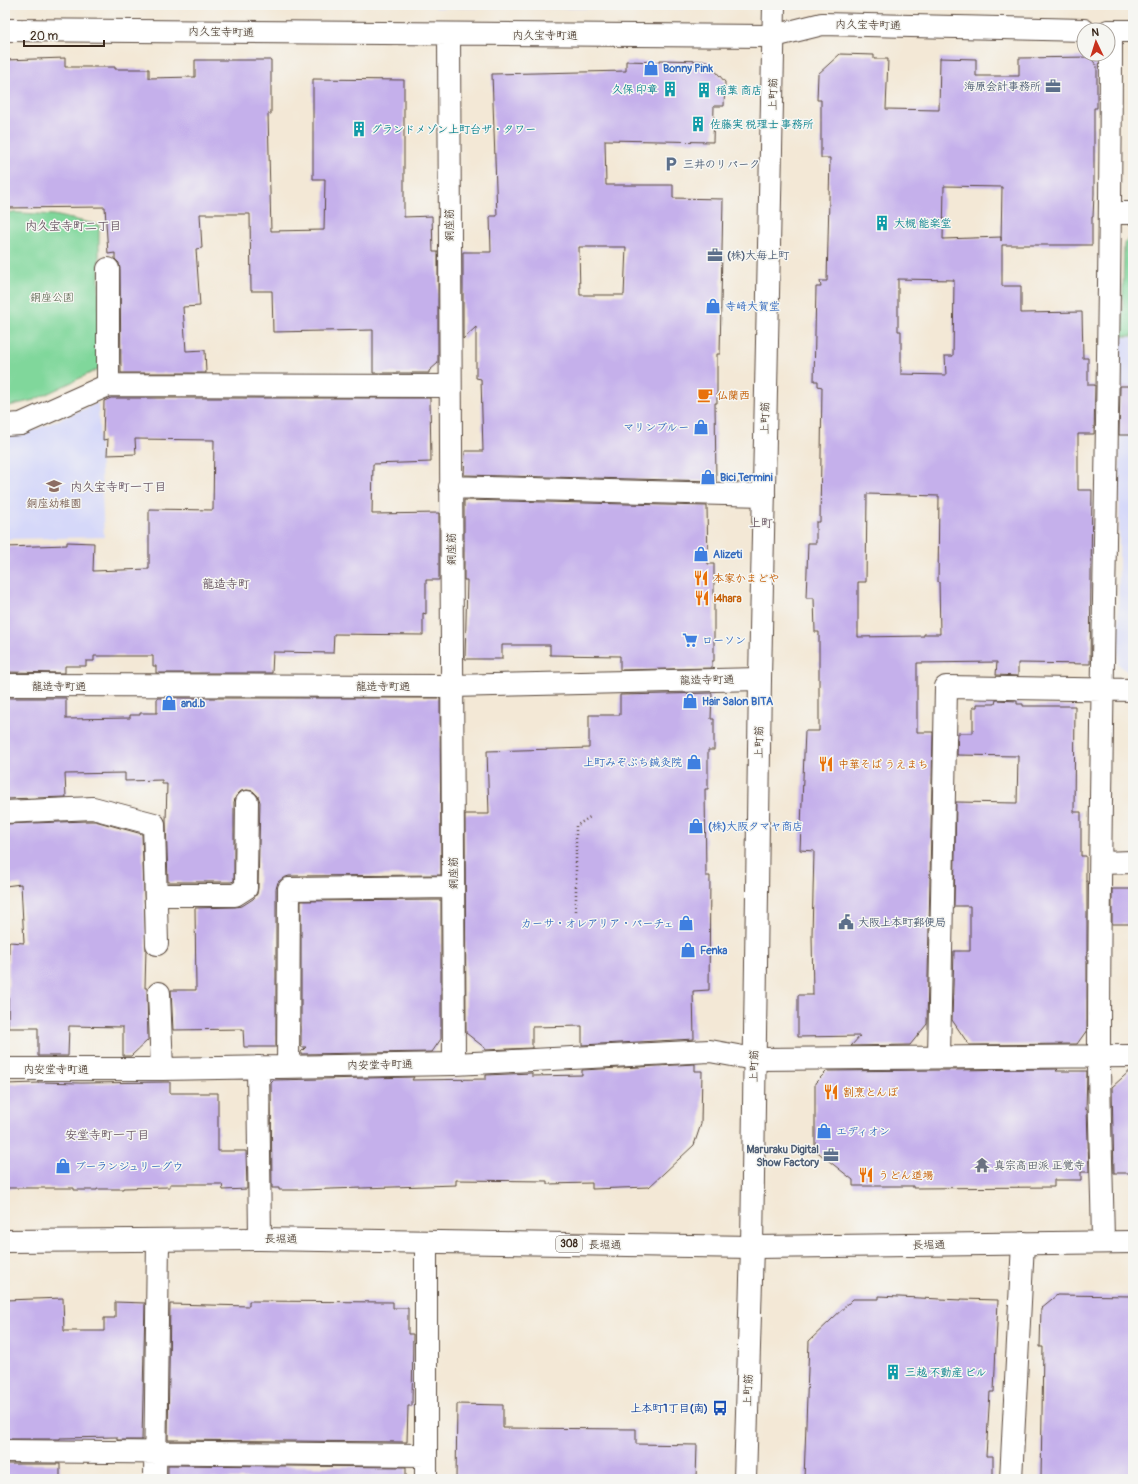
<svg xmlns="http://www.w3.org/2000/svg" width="1138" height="1484" viewBox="0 0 1138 1484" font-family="Pangolin,'Klee One',sans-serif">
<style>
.built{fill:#d5d8f9}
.green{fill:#80d79b;stroke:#5e805c}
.building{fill:#c5b0eb;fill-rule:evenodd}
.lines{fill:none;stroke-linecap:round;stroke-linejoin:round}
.minor-casing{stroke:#57463a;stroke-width:24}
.major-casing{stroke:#57463a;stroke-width:24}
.highway-casing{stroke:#57463a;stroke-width:24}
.path{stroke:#57463a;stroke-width:2.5;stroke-dasharray:1 3;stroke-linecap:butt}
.minor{stroke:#fff;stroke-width:22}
.major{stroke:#fff;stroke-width:22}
.highway{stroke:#fff;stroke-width:22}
.labels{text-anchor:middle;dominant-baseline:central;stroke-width:3;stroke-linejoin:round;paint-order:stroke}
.shield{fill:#f6f6f2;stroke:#73675e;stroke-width:1}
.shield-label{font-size:10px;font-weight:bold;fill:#3b2a1e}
.street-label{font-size:11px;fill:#3b2a1e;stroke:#f6f6f2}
.shop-label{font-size:11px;font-weight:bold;fill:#366cbe;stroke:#f6f6f2;text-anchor:start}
.service-label{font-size:11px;font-weight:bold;fill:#4e5e75;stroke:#f6f6f2;text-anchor:start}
.culture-label{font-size:11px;font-weight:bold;fill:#0d838f;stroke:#f6f6f2;text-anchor:start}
.park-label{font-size:11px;fill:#4c553d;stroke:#f6f6f2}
.food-label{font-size:11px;font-weight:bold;fill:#c56008;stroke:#f6f6f2;text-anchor:start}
.education-label{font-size:11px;font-weight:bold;fill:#785e54;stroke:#f6f6f2}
.worship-label{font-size:11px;font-weight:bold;fill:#5b616d;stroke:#f6f6f2;text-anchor:start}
.transit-label{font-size:11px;font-weight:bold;fill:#164399;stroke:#f6f6f2;text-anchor:end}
.neighbourhood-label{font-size:12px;font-weight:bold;fill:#6b5966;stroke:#f6f6f2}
</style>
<rect width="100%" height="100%" fill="#f6f6f2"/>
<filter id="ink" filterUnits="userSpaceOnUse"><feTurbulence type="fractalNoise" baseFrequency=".025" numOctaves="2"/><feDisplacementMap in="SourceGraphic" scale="8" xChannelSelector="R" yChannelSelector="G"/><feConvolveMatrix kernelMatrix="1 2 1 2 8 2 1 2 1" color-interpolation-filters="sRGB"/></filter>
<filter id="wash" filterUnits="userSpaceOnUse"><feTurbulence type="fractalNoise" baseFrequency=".012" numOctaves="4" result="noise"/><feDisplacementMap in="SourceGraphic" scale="16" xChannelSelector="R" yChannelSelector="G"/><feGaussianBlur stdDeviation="0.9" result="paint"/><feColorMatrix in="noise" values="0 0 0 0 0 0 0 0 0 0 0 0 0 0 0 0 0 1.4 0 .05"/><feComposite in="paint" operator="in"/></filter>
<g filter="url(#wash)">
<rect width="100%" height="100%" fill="#f3e8d6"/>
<path class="built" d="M435,5H688L684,9L435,8Z
M1121,337H1133V673H1129L1118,664Z
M98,403L104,537L5,539V436L23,435Z"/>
<path class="green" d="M5,212L54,215L99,225V369L34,400L5,407Z
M1133,235V336H1122L1124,244Z"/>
<g id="blocks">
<path class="building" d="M840,54L874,55V59H888L886,109L939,110L940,58L976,59V76H1019V58L1090,57L1097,66V108H1094V194L1093,217H1092V245H1002V286H1021V313L1082,312L1083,358H1088V385H1095L1094,434H1078V490H1092L1090,664L1018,663V676L996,675L997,662L917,663V732H933L927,1024L910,1045L851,1046L860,1036L798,1037V995H813L812,935L814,851L800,850L805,731H819V632H815L814,598H806L808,543H816V522H820L822,387L818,386V381H814L816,287H821L820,281H827L830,158H821V100H817L818,74ZM944,186L1002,187L1001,241V237L943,239ZM898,279L954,280L953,356H945L946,375L901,374V331H898ZM867,494L939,496L938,582H939L940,634H924V636L858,637V582H866Z
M65,58V67H115V69H149V78L195,77V60H271V114H268L271,231L324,230L325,179H313V79L404,80V217L432,216L433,252H438V363L429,371V373H373V330L273,332L272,291H251L250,214H200L202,248L196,249L200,306L183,307L186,351L205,350L206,373H121L120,269L119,263L115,259V253L108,254L105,207L5,208V60Z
M660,60L707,61L725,82L724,106H714L713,142L605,140L606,185H673V198L723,199L720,354H717V403H715L716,481L464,475L465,451H483L481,379L476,378V327L463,339V252H491L490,216H497L492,74L626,71V61L660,62ZM579,247H626L624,295H580Z
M1120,386H1133V435H1119Z
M111,398H430L431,462L373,464L372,514L439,513V580H426V614L423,613V635L334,634L333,653L273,652L272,673H156V666H153V656H94V661H86V666H65V673L5,672V547L67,545V542L94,543L93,571L149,569V509L213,510L214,440L135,439L136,454L107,455L108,439L103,440L104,401Z
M464,500L707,506L708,564H714V661H712V668L620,670V656L550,655V645H502V659H465L467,580H464Z
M712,693L711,719H714V750H708V789H705L706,876H710L709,990L693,991L694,1039L582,1045V1026L532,1027V1048L485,1050V1048L466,1033L465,814H489L487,751L589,748V715H620V695Z
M5,698H66V719L130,718V715H140V713H157V698H440L441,875L289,876L283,878L278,882L276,889V1047H244L243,1029L173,1030L171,990H196L195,908L235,907L242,906L253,899L257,894L258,888L260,802L258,796L253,791L247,790L241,791L236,796L234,802V881L231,882H168L166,821L167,784H162V780L125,781V773L65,774L66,797L5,799Z
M996,700L1017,701V704H1023V706H1075L1074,812H1081V856H1086V881H1087V1030L1077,1044L969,1045L952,1020L954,951H970V906H954L956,802L1017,803L1018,756L957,755L958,733H973V707H977V704H995Z
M87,821H95L142,834L146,948L145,988H147L148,1040L131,1056H123V1027L69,1026L68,1056H38V1028H8L9,942L24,943L21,884L5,886V824Z
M1112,889H1133V924H1112Z
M441,900V1039L432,1052L301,1054V1052L306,1047H301V901Z
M695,1064V1071H702L701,1124L694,1145L649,1187L592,1189V1183L547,1184V1181L456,1180V1185L300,1190H279V1188H272L271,1082L273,1080L414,1077L412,1080L486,1079V1075L532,1073V1076L582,1075V1070Z
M1133,1068V1173H1114L1112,1087Z
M1058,1069L1056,1071H1087L1086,1110L1087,1109L1089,1172H1081V1180H1054V1187L913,1188V1186H853V1180L815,1150V1083L827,1071Z
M38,1082L81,1083L170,1082V1093H218V1151H246L247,1189L223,1190L222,1184H170V1187L123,1188V1189H97V1190H74V1188H5V1084L38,1083Z
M1057,1295L1133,1296V1479H1041L1043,1347H1040L1041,1308Z
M879,1296L961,1300V1299L998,1300L994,1392H990L986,1456H993V1479H804L809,1341L853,1299H879Z
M63,1298L64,1331H104V1318H115V1302L145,1303L142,1440H117V1437L60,1438V1439H5V1300Z
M249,1301L393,1302V1308H408V1334H413L412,1406H408L407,1442L168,1440L170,1304L249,1306Z
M457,1404L503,1405V1428L636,1429V1444L697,1445L696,1479H456Z
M5,1464H60V1479H5Z
M168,1465L406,1467V1479H168Z"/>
</g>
</g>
<g filter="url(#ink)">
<use href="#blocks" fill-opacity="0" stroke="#57463a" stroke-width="1"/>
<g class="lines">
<g class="minor-casing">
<path id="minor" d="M5,30L774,36L822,24L1084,30
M1108,31H1133
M449,34L454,1064
M1111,213H1133
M108,269V385
M5,425L21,424L108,385L450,386
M450,487L764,495
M5,685L451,686L760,679
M5,812L93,808L154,824L157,944
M1101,863L1133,862
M156,895H235L246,888L247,802
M159,993L162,1069
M939,1057L946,687L1133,690
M258,1067L260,1239
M288,1067L289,889L453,887
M5,1069H162L454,1064L710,1051L754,1059L1133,1056
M1103,1242C1102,1179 1099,1116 1099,1053C1099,712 1111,372 1111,31
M5,1451L426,1455
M155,1479L158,1240
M426,1479V1242
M1011,1479L1023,1243"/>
</g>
<g class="major-casing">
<path id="major" d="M745,1479L752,1247L760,679L774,5"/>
</g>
<g class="highway-casing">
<path id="highway" d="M5,1241L260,1239L752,1247L1133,1242"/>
</g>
<path class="path" d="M576,911V826L590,817"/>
<use href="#minor" class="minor"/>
<use href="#major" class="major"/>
<use href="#highway" class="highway"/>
</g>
</g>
<defs>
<g id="shop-bare" transform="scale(1.2)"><path d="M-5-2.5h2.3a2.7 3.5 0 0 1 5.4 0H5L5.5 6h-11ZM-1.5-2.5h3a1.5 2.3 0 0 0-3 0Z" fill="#3f7fe0" stroke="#f6f6f2" stroke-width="2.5" paint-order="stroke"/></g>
<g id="office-bare" transform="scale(1.2)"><path d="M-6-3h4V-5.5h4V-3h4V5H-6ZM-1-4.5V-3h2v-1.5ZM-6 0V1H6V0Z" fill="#5c6f8a" stroke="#f6f6f2" stroke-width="2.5" paint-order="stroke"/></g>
<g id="building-bare" transform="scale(1.2)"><path d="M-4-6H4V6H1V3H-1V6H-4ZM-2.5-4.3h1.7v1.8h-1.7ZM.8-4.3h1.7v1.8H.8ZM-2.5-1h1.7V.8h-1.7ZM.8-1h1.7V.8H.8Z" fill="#0f9aa8" stroke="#f6f6f2" stroke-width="2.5" paint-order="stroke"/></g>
<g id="parking-bare" transform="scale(1.2)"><path d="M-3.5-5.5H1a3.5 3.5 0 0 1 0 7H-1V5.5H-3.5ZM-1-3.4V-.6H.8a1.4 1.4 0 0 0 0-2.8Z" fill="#5c6f8a" stroke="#f6f6f2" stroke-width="2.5" paint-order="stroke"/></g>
<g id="cafe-bare" transform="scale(1.2)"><path d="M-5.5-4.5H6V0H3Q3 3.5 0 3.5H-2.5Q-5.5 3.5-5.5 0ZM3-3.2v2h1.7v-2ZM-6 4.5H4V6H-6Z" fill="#e8710a" stroke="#f6f6f2" stroke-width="2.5" paint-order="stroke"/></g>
<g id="school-bare" transform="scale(1.2)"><path d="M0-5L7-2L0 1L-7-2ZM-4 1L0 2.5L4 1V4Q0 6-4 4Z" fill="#8d6e63" stroke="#f6f6f2" stroke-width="2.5" paint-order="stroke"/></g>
<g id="restaurant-bare" transform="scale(1.2)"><path d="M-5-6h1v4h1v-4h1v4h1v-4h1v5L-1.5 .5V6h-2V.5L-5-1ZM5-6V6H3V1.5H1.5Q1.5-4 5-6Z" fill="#e8710a" stroke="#f6f6f2" stroke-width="2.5" paint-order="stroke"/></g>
<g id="supermarket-bare" transform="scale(1.2)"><path d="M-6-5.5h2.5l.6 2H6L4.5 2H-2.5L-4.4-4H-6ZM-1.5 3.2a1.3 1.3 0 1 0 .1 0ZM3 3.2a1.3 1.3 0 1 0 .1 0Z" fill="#3f7fe0" stroke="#f6f6f2" stroke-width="2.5" paint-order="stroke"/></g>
<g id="civic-bare" transform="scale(1.2)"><path d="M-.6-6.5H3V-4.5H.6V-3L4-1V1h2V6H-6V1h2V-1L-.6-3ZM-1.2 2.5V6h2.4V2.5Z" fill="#5c6f8a" stroke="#f6f6f2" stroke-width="2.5" paint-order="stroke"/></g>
<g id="temple-bare" transform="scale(1.2)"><path d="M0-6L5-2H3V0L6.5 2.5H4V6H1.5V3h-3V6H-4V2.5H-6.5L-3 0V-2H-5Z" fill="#6b7280" stroke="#f6f6f2" stroke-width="2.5" paint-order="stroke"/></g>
<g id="bus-bare" transform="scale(1.2)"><path d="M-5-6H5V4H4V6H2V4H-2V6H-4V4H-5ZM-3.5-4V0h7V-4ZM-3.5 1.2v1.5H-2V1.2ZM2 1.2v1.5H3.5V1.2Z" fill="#1a4fb4" stroke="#f6f6f2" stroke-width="2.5" paint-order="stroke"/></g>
</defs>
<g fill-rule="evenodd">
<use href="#shop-bare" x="651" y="68"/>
<use href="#office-bare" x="1053" y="86"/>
<use href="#building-bare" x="670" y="89"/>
<use href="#building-bare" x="704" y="90"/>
<use href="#building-bare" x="698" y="124"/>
<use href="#building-bare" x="359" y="129"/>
<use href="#parking-bare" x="671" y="164"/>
<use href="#building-bare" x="882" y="223"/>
<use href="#office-bare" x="715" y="255"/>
<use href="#shop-bare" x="713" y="306"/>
<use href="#cafe-bare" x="705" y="395"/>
<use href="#shop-bare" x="701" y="427"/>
<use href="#shop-bare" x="708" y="477"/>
<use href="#school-bare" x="54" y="486"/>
<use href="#shop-bare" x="701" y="554"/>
<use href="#restaurant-bare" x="701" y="578"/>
<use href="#restaurant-bare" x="702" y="598"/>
<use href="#supermarket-bare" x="690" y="640"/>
<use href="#shop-bare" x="690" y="701"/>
<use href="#shop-bare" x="169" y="703"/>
<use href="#shop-bare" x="694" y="762"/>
<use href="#restaurant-bare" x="826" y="764"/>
<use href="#shop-bare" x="696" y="826"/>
<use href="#civic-bare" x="846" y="922"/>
<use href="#shop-bare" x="686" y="923"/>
<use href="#shop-bare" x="688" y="950"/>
<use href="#restaurant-bare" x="831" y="1092"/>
<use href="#shop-bare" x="824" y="1131"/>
<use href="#office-bare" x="831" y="1155"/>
<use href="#temple-bare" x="982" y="1165"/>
<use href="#shop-bare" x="63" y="1166"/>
<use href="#restaurant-bare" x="866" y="1175"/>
<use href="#building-bare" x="893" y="1372"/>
<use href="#bus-bare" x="720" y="1408"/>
</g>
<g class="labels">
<rect class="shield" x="556" y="1236" width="26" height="16" rx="3"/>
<g class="shield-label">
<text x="569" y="1244">308</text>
</g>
<g class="street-label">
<text transform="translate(868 25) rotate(1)">内久宝寺町通</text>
<text transform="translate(221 32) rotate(1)">内久宝寺町通</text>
<text x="545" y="35">内久宝寺町通</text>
<text transform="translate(773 94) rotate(-89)">上町筋</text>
<text transform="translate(449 225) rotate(-90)">銅座筋</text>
<text transform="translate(765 418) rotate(-89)">上町筋</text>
<text transform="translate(451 549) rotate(-90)">銅座筋</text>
<text transform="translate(707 680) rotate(-1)">龍造寺町通</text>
<text x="59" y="686">龍造寺町通</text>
<text x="383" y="686">龍造寺町通</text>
<text transform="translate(759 742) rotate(-89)">上町筋</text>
<text transform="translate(453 873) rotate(-90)">銅座筋</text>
<text transform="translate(380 1065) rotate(-1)">内安堂寺町通</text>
<text transform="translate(754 1066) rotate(-89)">上町筋</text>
<text x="56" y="1069">内安堂寺町通</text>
<text transform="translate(281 1239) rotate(1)">長堀通</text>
<text transform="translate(605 1245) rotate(1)">長堀通</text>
<text transform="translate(929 1245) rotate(-1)">長堀通</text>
<text transform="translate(748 1390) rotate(-88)">上町筋</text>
</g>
<g class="shop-label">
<text x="663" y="68">Bonny Pink</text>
<text x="725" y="306">寺崎大賀堂</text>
<text x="689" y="427" text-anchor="end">マリンブルー</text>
<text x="720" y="477">Bici Termini</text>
<text x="713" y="554">Alizeti</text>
<text x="702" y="640">ローソン</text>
<text x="702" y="701">Hair Salon BITA</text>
<text x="181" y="703">and.b</text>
<text x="682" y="762" text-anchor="end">上町みぞぶち鍼灸院</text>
<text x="708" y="826">(株)大阪タマヤ商店</text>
<text x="674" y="923" text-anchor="end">カーサ・オレアリア・パーチェ</text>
<text x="700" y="950">Fenka</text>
<text x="836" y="1131">エディオン</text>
<text x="75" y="1166">ブーランジュリーグウ</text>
</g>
<g class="service-label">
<text x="1041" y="86" text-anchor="end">海原会計事務所</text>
<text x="683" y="164">三井のリパーク</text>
<text x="727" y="255">(株)大毎上町</text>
<text x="858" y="922">大阪上本町郵便局</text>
<text x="819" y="1149" text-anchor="end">Maruraku Digital<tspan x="819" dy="13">Show Factory</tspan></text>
</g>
<g class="culture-label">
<text x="658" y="89" text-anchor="end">久保 印章</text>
<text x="716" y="90">稲葉 商店</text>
<text x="710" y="124">佐藤実 税理士 事務所</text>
<text x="371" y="129">グランドメゾン上町台ザ・タワー</text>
<text x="894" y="223">大槻 能楽堂</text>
<text x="905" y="1372">三越 不動産 ビル</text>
</g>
<g class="park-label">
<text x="52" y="297">銅座公園</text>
</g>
<g class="food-label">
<text x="717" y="395">仏蘭西</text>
<text x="713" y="578">本家かまどや</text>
<text x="714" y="598">i4hara</text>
<text x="838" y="764">中華そば うえまち</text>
<text x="843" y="1092">割烹とんぼ</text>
<text x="878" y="1175">うどん道場</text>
</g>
<g class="education-label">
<text x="54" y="503">銅座幼稚園</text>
</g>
<g class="worship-label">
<text x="994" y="1165">真宗高田派 正覚寺</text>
</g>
<g class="transit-label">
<text x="708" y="1408">上本町1丁目(南)</text>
</g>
<g class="neighbourhood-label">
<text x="73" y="226">内久宝寺町二丁目</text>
<text x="118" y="487">内久宝寺町一丁目</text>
<text x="761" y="523">上町</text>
<text x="226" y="584">龍造寺町</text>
<text x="107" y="1135">安堂寺町一丁目</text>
</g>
</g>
<rect width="1138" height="1484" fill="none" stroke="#f6f6f2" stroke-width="20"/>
<g transform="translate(1096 42) rotate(356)"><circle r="19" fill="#f6f6f2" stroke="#aba49d"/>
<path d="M0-3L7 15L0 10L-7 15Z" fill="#c8321e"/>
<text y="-6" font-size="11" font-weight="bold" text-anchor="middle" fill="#3b2a1e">N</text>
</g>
<path d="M24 40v6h80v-6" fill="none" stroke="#3b2a1e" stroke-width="2"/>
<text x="30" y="40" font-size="12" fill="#3b2a1e" stroke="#f6f6f2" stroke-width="3" paint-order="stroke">20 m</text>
</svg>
